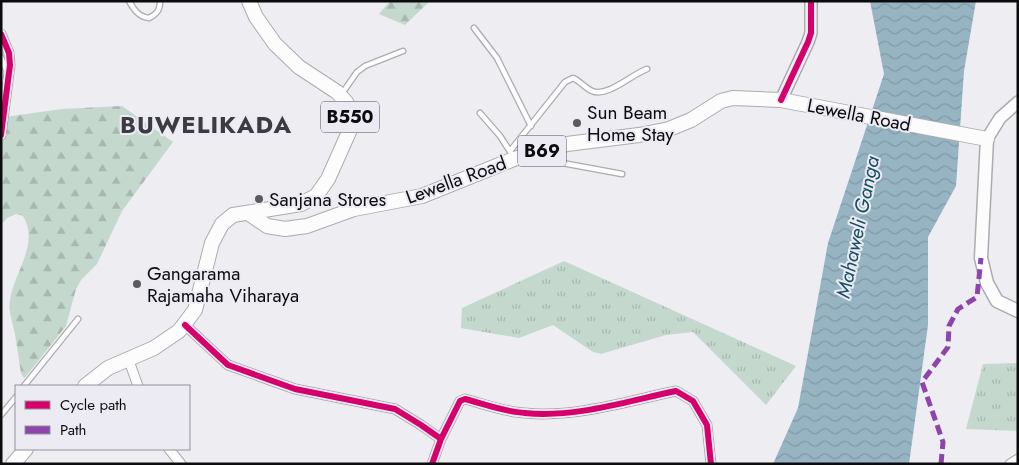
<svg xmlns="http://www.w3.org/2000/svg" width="1019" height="465" viewBox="0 0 1019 465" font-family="Jost,sans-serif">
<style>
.forest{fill:url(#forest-firs)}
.park{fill:url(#park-tufts)}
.water{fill:url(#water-waves)}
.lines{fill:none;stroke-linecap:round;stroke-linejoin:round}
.service-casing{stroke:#acabaf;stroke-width:7}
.minor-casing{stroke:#acabaf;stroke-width:11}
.tertiary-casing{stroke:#acabaf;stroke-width:14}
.secondary-casing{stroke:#acabaf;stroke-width:15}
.primary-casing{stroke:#acabaf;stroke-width:16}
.service{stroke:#fcfcfd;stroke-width:4.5}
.minor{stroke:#fcfcfd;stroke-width:9}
.tertiary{stroke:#fcfcfd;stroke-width:11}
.secondary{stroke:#fcfcfd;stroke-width:12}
.primary{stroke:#fcfcfd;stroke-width:14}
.quiet{stroke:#8e44ad;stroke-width:5;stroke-dasharray:10 5;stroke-linecap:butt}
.cycleway-casing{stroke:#ecebf4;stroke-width:9}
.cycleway{stroke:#d6006c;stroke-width:6}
.poi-dot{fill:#5b5b5e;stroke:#ecebf4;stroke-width:2}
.labels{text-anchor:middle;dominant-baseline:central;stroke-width:4;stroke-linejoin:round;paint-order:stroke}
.shield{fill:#ecebf4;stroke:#4f4f54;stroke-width:1}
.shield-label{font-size:18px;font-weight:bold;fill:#0c0c0f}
.poi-label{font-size:19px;fill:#0c0c0f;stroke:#ecebf4;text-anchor:start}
.street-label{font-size:19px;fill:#0c0c0f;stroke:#ecebf4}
.water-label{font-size:20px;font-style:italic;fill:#164f64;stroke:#ecebf4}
.district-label{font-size:24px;font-weight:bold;letter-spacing:1px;fill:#3b3b42;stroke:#ecebf4}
</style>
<defs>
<pattern id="forest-firs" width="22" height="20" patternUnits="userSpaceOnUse" patternTransform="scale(1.25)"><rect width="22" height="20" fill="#c4d8ce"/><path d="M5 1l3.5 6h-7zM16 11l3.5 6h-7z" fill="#a7b8b0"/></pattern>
<pattern id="park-tufts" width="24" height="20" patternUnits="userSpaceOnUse" patternTransform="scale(1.25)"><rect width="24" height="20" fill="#c4d8ce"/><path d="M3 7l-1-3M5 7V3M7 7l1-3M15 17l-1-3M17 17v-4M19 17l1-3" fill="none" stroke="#a7b8b0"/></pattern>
<pattern id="water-waves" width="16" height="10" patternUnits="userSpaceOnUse" patternTransform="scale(1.25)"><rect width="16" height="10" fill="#97b4c3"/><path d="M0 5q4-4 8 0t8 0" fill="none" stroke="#819aa6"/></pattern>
</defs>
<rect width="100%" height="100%" fill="#ededf2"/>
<path class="forest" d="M390,1H430L405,25L379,14Z
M122,106L173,142L122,211L97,264L81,280L76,289L66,326L27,375L24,378L21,373C19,360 17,347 15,334C13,324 8,311 10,300C14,272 40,244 23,216L16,214L7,218L1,225V135L5,117L62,109Z"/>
<path class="park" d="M564,261L796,366L766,405L693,332L666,335L601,354L593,352L553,325L519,338L461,328L462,308Z
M1018,363V431L966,429L983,364Z"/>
<path class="water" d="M870,1H976L964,71L956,186L928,237V325L909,464H773L798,408L828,243L884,74Z"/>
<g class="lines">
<g class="service-casing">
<path id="service" d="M129,1C134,10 139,17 149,18C157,14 160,10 160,1
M474,28L497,58L531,126
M1,57L7,72
M341,95L357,72L365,66L403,51
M480,113L500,136L511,153
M510,151L565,82L573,78C580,81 585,88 592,91C607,98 632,74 647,69
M548,153L557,162L622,174
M24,386L78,319
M1,415L16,397"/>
</g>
<g class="minor-casing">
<path id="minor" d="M1,34L9,53L10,65L1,135
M185,325L228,365L295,389L395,409L421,425L441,439
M128,358L138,386
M169,449L181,464
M432,464L441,439L460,401L465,399C484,404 505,412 525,413C576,418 627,401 676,391L693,401L707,425L711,464
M1010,464L1018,459"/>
</g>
<g class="tertiary-casing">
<path id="tertiary" d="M781,100L808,42L811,33V1
M987,139L1000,118L1018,102"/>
</g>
<g class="secondary-casing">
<path id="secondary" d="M987,139L981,258L987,283L997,301L1018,311"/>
</g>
<g class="primary-casing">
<path id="primary" d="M248,213L267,226L285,229L307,226L354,209L422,196L514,159L567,144L639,135L669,129L691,120L721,101L733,98L781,100L987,139
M85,386L108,368L154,348L179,331L195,310L212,243L222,224L233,215L301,204L316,196L328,179L349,132L351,120L350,110L346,102L337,92L299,67L275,44L256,17L249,1
M13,464L26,449"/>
</g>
<use href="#service" class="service"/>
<use href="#minor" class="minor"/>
<use href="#tertiary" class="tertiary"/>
<use href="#secondary" class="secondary"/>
<use href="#primary" class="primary"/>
<path class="quiet" d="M941,464L943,442L922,382L948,347L949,326L958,309L977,297L981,258"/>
<g class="cycleway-casing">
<path id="cycleway" d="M1,34L9,53L10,65L1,135
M781,100L808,42L811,33V1
M185,325L228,365L295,389L395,409L421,425L441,439
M432,464L441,439L460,401L465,399C484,404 505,412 525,413C576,418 627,401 676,391L693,401L707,425L711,464"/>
</g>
<use href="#cycleway" class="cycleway"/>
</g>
<g class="poi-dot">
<circle cx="577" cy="123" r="5"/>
<circle cx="259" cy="199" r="5"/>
<circle cx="137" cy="284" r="5"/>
</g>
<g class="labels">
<g class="shield">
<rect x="321" y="101.5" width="58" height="31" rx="4"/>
<rect x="518" y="135.5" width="48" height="31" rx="4"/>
</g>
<g class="shield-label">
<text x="350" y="117">B550</text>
<text x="542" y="151">B69</text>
</g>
<g class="poi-label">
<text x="587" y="112">Sun Beam<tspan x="587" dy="22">Home Stay</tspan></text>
<text x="269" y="199">Sanjana Stores</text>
<text x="147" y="273">Gangarama<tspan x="147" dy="22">Rajamaha Viharaya</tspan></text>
</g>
<g class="street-label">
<text transform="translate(859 115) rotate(11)">Lewella Road</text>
<text transform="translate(456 180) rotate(-20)">Lewella Road</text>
</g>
<g class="water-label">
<text transform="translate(858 227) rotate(-78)">Mahaweli Ganga</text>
</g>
<g class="district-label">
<text x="206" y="124">BUWELIKADA</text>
</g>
</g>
<rect width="1019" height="465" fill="none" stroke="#0c0c0f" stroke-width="5"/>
<rect x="15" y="385" width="175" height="65" fill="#ecebf4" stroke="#929298"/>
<rect x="25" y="401" width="25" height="8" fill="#d6006c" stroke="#929298"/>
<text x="60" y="410" font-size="15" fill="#0c0c0f">Cycle path</text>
<rect x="25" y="426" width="25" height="8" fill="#8e44ad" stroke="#929298"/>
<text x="60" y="435" font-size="15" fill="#0c0c0f">Path</text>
</svg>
